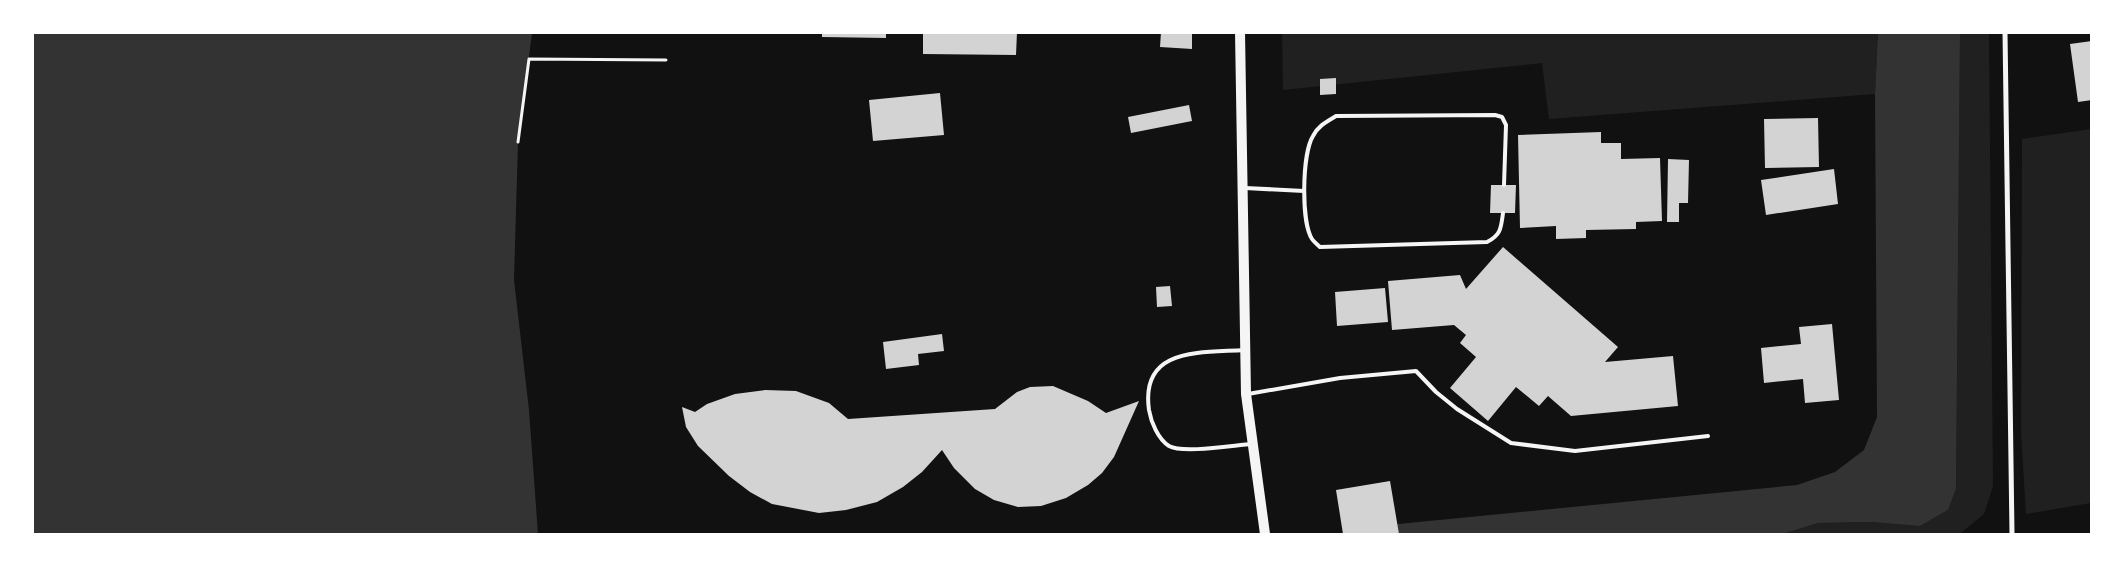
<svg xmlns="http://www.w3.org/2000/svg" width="2124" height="567" viewBox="0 0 2124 567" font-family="'Source Serif 4',serif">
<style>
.green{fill:#202020}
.water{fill:#333}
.building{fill:#d3d3d3}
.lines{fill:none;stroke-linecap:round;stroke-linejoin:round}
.path{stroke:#f5f5f5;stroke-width:3}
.service{stroke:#f5f5f5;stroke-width:4}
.minor{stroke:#f5f5f5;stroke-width:5}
.secondary{stroke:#f5f5f5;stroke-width:10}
</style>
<rect width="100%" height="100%" fill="#111"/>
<path class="green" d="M1282,33H1878L1875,94L1549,119L1542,63L1283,90Z
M1960,33H1989L1993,486L1984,514L1961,533L1954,534H1783L1818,523L1871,522L1920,526L1948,510L1956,489Z
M2091,129V503L2026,514L2021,433L2022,139Z"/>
<path class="water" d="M32,33H532L518,142L514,280L529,410L538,534H33Z
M1878,33H1960L1956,489L1948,510L1920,526L1871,522L1818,523L1783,534H1390L1388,525L1797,485L1835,472L1864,450L1877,417L1875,94Z"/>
<path class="building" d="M822,32H886V38L822,37Z
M923,32H1017L1016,55L923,54Z
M1161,32H1192V49L1160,47Z
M2092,41V100L2078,102L2070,44Z
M1336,78V94L1320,95V79Z
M940,93L944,135L873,141L869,100Z
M1189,105L1192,121L1131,133L1128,117Z
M1818,118L1819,167L1765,168L1764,119Z
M1601,132V143H1621V159L1660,158L1662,221L1636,222V229L1586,230V238L1556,239V226L1520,228L1518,135Z
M1668,159L1689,160L1688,203H1679V222H1667Z
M1834,169L1838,204L1766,215L1761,180Z
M1491,185H1516L1515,213H1490Z
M1503,247L1618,347L1605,362L1673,356L1678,406L1571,416L1548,396L1539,406L1516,387L1488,421L1450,388L1476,357L1460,343L1466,335L1454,325L1392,330L1388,281L1460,275L1466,289Z
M1170,286L1172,306L1157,307L1156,287Z
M1385,288L1388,322L1337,326L1335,292Z
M1832,324L1839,400L1805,403L1803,379L1764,383L1761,348L1801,344L1799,327Z
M942,334L944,351L918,354L919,365L886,369L883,342Z
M1053,386L1088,401L1106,413L1139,401L1114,457L1102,473L1088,485L1066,498L1041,506L1018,507L994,500L975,489L954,468L942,450L922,472L903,487L877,502L846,510L819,513L772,504L750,492L729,476L698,446L686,427L682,407L695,412L707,404L735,394L765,390L796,391L829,403L848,419L995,409L1017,392L1030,387Z
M1390,481L1399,534H1343L1336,490Z"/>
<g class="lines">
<path class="path" d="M518,142L529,59L666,60"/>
<path class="service" d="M1245,188L1304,191
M1503,213C1501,228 1501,235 1487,242L1320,247C1318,245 1314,242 1312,239C1301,222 1302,154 1313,136C1318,126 1326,122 1336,116L1495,115L1502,117L1506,125L1504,185
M1244,350C1200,353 1140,347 1149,410C1151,422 1158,439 1169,446C1183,454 1235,445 1252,444
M1248,394L1340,378L1416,371L1436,392L1457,409L1511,443L1575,451L1708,436"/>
<path class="minor" d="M2005,32L2012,534"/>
<path class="secondary" d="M1240,32L1246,394L1265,534"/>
</g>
<rect width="2124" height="567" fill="none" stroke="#ffffff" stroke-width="68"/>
</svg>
